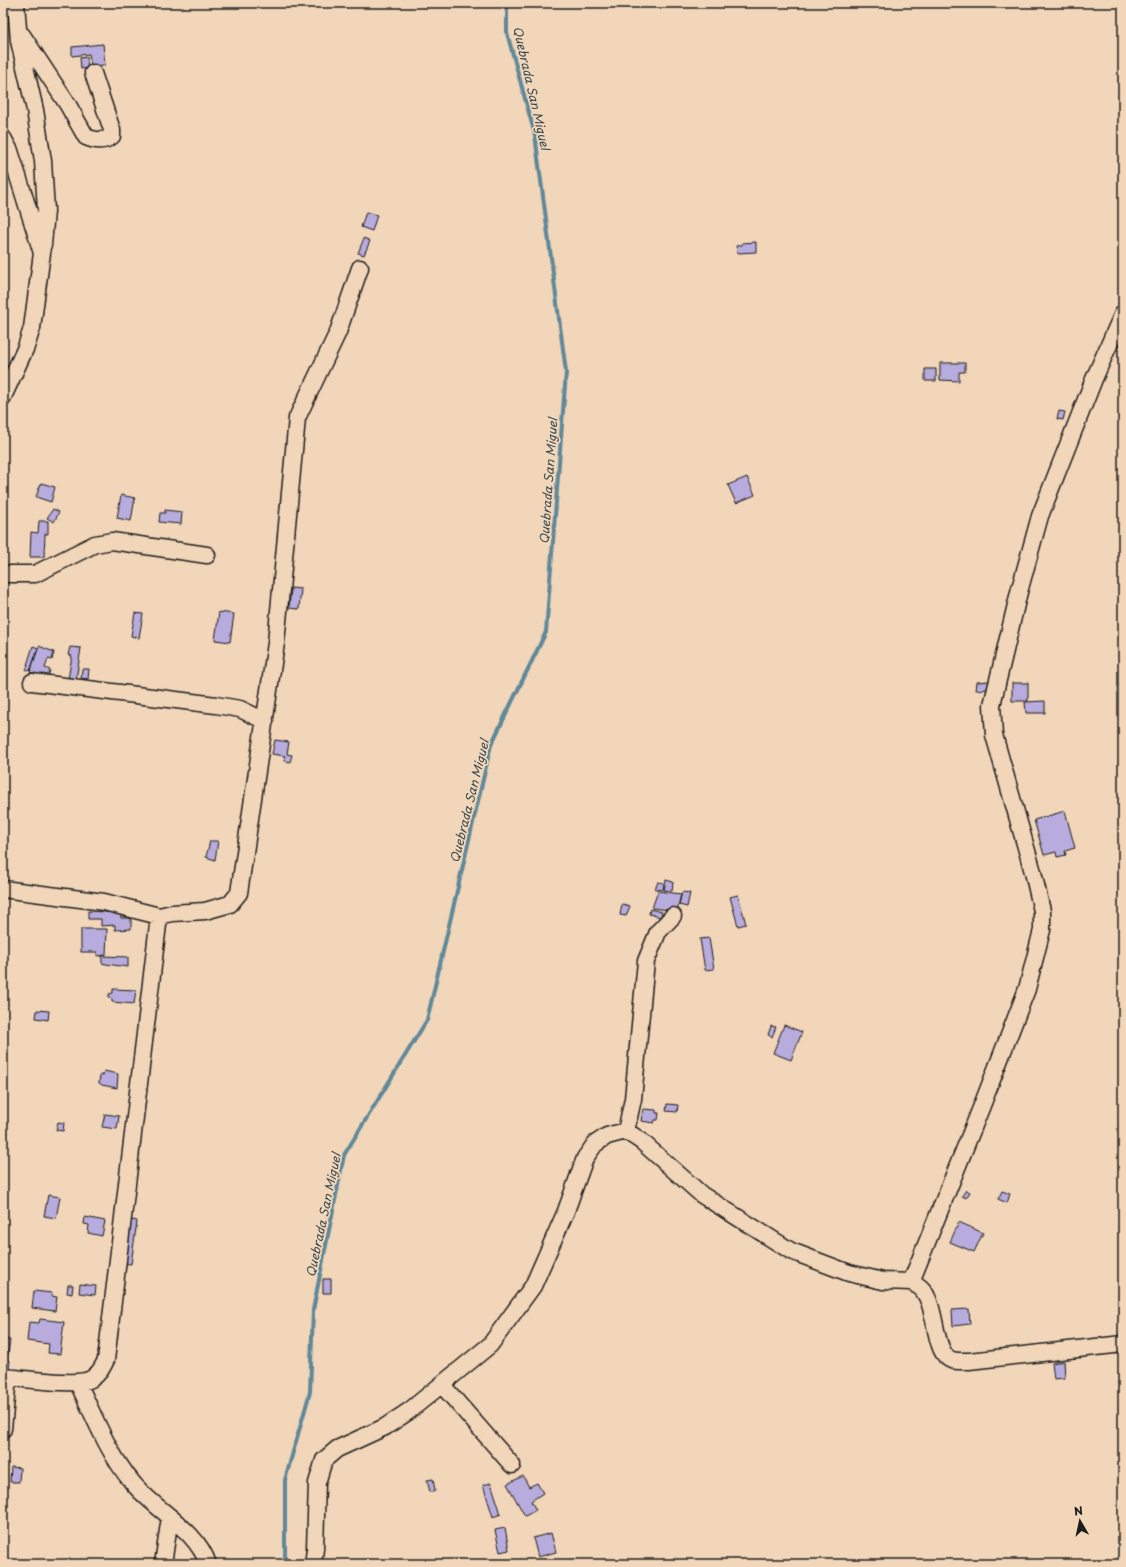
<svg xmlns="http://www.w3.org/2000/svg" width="1126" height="1567" viewBox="0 0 1126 1567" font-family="'Playpen Sans',sans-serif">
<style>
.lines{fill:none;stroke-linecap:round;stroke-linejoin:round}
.stream{stroke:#5e8899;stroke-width:4}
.building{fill:#b7acdd;stroke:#1c1c1c}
.minor-casing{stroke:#1c1c1c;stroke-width:19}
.minor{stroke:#f2d6b9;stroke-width:16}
.labels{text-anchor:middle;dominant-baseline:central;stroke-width:3.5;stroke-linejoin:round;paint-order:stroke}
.water-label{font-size:12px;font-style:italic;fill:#384950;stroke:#f2d6b9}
</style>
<rect width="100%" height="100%" fill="#f2d6b9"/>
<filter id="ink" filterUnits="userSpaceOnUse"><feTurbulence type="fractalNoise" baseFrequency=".025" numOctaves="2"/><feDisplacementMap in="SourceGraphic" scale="8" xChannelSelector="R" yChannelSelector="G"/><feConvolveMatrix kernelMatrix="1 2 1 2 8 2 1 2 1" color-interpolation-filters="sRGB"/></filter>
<g filter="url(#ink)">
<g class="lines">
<path class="stream" d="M285,1564V1480L310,1392L313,1310L344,1155L427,1020L491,745L546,632L566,372L535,135L507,33V3"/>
</g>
<path class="building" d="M103,44L105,65L91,66L89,54L72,56V47Z
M87,57L88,68L81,69L80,58Z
M366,212L377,215L372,231L361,227Z
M364,238L370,241L364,255L358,253Z
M756,242V252L737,253L736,246L742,245V243Z
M940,363H965V372H959V381L940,380Z
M925,369H936V381H925Z
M1059,411L1065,412L1063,420L1057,419Z
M747,477L755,495L736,503L728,485Z
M41,483L55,487L51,502L36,497Z
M121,495L135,498L131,521L117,518Z
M53,509L59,512L54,522L47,518Z
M165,510L182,512L181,524L159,522L160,513H165Z
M39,521H48V534H45L44,557H30L31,532L38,533Z
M291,588L301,589L299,609L289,608Z
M219,612L234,614L230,642L215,640Z
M135,613L143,614L139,638L131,636Z
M33,646L38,648L30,671L26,670L28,665H27Z
M39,646L54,652L52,660L48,659L45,668L50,670L48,678L30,672Z
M70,647L81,648L76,680L68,679L72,656L68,655Z
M82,669H89L88,679L81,678Z
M989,681L988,689L976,690L977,682Z
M1012,683H1028V701H1012Z
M1045,701V713H1026L1025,702Z
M275,740L289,742L287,754L292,755L290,762L284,761L285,756L272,754Z
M1065,811L1075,848L1065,851L1066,855L1057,857L1056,852L1044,855L1034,820Z
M210,841H218L215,860L206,857Z
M666,880L673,882L672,891L664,890Z
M658,882L664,883L663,890L655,889Z
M658,891L681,894L677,911L652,908Z
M682,892L690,893L687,907L679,905Z
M738,895L746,924L738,926L730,897Z
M622,904L630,906L626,916L620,915Z
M650,909L662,912L661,917L649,914Z
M88,911L121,913V918H131V929L115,930V925L101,926V919H88Z
M81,929H107L106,955L97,956V952H81Z
M709,938L714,969L705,970L700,939Z
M102,956L128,957V967L106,964L102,963Z
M113,989L136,990L134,1004L112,1002V999L109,998V994L113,993Z
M37,1010L49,1011L48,1020L36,1018Z
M784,1025L802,1032L791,1060L773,1053Z
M771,1026L776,1027L772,1037L768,1035Z
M104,1071L118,1074L117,1088L102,1085L99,1083L100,1075H103Z
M667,1104L678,1105L677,1112L666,1111Z
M643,1109L656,1110V1113H659L658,1120H655L654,1123L641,1121Z
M105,1114L119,1116L117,1129L102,1127Z
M58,1122L64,1123L63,1131L56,1130Z
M966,1190L970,1192L966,1198L962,1196Z
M1002,1191L1010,1194L1007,1203L998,1199Z
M48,1195L60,1197L56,1218L44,1216Z
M85,1217L105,1221L102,1236L88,1233L89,1225L84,1224Z
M126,1219L137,1221L131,1264L120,1263Z
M959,1222L983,1233L974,1252L950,1242Z
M323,1279H331V1293H323Z
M80,1284L96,1286L95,1295L79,1293Z
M68,1285H73L72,1294L67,1293Z
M34,1291L52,1293V1296L57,1297L55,1311L32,1308Z
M969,1309L970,1324L953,1326L952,1310Z
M40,1319L64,1322L60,1354L48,1353L49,1344L27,1341L29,1322L39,1323Z
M3,1339L10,1340L7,1360L10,1361L9,1369H3Z
M1064,1361L1065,1378L1054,1379L1052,1363Z
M11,1467L20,1468L19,1482H10Z
M523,1476L529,1487L537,1483L543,1493L531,1501L536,1510L525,1516L507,1484Z
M433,1479L435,1491L430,1492L427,1480Z
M491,1483L501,1514L493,1517L483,1485Z
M505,1528L509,1550L500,1552L495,1530Z
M551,1533L556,1552L538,1557L533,1538Z"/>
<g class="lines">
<g class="minor-casing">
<path id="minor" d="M16,3L19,41L35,110L43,161L46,211L43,245
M22,35L68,105L86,137C95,141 104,142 112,136V130L93,73
M3,138L10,151L42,253L32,328L26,347L3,397
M3,574H35L95,544L112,541L207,555
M32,682L216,705L240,709L265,721
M3,889L104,902L159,916L172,913L205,911L230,904L239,893L276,643L297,418L338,332L360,268
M626,1131L633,1099L646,961L658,932L673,916
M911,1282C914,1284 919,1286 921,1288C937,1304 933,1347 948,1358C953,1362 962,1361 969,1361L1123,1344
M3,1377C21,1378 77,1387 91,1379C99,1374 102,1368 106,1360L159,916
M78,1383C94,1416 108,1453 132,1482C155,1511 196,1528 208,1564
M442,1385L512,1465
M3,1429L8,1377
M163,1564L170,1517
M313,1564L315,1549L317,1483L324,1460L337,1449L385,1427L409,1411L490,1345L533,1286L566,1211L585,1158L595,1144L607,1136L626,1131L641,1141L702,1195L791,1251L849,1273L883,1281L911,1282L981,1108L1027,989L1042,930V911L1033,872L994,735L992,705L1019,592L1040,516L1094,379L1123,313"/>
</g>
<use href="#minor" class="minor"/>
</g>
</g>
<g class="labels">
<g class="water-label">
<text transform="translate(532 88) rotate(77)">Quebrada San Miguel</text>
<text transform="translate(548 481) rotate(-86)">Quebrada San Miguel</text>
<text transform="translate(469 801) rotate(-76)">Quebrada San Miguel</text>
<text transform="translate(323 1215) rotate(-78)">Quebrada San Miguel</text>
</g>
</g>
<rect width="1126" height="1567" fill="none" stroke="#f2d6b9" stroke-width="16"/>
<rect x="8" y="8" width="1110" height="1551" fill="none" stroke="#1c1c1c" stroke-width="1.5" filter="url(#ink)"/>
<g transform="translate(1080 1521) rotate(351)" stroke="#f2d6b9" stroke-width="3" paint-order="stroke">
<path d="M0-3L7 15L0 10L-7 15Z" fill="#1c1c1c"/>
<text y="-6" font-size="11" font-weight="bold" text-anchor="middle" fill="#1c1c1c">N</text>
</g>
</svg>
